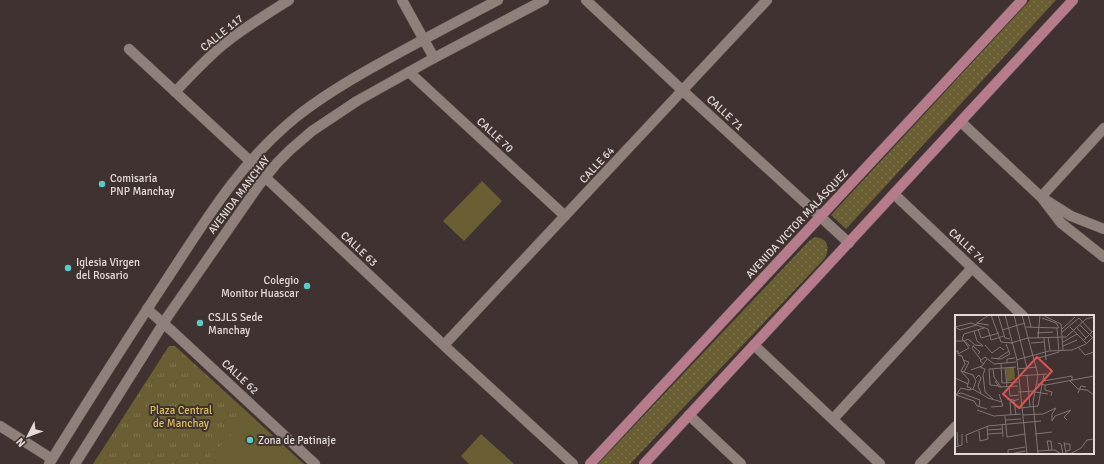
<svg xmlns="http://www.w3.org/2000/svg" width="1104" height="464" viewBox="0 0 1104 464" font-family="Signika,sans-serif">
<style>
.grass{fill:url(#grass-dots)}
.park{fill:url(#park-tufts)}
.pitch{fill:#6a5f33}
.lines{fill:none;stroke-linecap:round;stroke-linejoin:round}
.minor-casing{stroke:#5b504e;stroke-width:11}
.tertiary-casing{stroke:#5b504e;stroke-width:11}
.primary-casing{stroke:#5b504e;stroke-width:11}
.minor{stroke:#90807c;stroke-width:10}
.tertiary{stroke:#90807c;stroke-width:10}
.primary{stroke:#b67c8c;stroke-width:10}
.poi-dot{fill:#53cdc9;stroke:#403230;stroke-width:1.5}
.labels{text-anchor:middle;dominant-baseline:central;stroke-width:4;stroke-linejoin:round;paint-order:stroke}
.street-label{font-size:11px;fill:#e3dad8;stroke:#403230}
.poi-label{font-size:11px;fill:#e3dad8;stroke:#403230;text-anchor:start}
.park-label{font-size:11px;fill:#d8be53;stroke:#403230}
.inset-road{fill:none;stroke:#817573;stroke-width:1}
.view{fill:#d95454;fill-opacity:0.15;stroke:#d95454;stroke-width:2}
.inset-edge{fill:none;stroke:#e3dad8;stroke-width:2}
</style>
<defs>
<pattern id="grass-dots" width="8" height="8" patternUnits="userSpaceOnUse"><rect width="8" height="8" fill="#6a5f33"/><path d="M2 2h.1M6 6h.1" fill="none" stroke="#7f7550" stroke-width="1.8" stroke-linecap="round"/></pattern>
<pattern id="park-tufts" width="24" height="20" patternUnits="userSpaceOnUse"><rect width="24" height="20" fill="#6a5f33"/><path d="M3 7l-1-3M5 7V3M7 7l1-3M15 17l-1-3M17 17v-4M19 17l1-3" fill="none" stroke="#7f7550"/></pattern>
</defs>
<rect width="100%" height="100%" fill="#403230"/>
<path class="grass" d="M1030,0H1056L846,229L831,215Z
M815,237C828,238 830,248 825,258L630,464H598L809,241Z"/>
<path class="park" d="M169,346H175L304,464H93Z"/>
<path class="pitch" d="M482,181L502,201L464,241L443,221Z
M248,417L300,464H203Z
M481,434L514,464H469L461,456Z"/>
<g class="lines">
<g class="minor-casing">
<path id="minor" d="M402,0L434,58
M586,0L683,91L849,243
M129,49L250,161L265,177L450,351L573,464
M409,72L565,216
M175,92C191,75 207,58 224,44C245,27 267,14 289,0
M961,122L1041,197L1071,216L1104,229
M1104,128L1041,197L1061,223L1104,257
M894,194L1023,316
M147,309L172,331L315,464
M444,345L767,0
M754,345L880,464
M689,415L741,464
M833,419L972,268
M0,426L52,459
M920,464L956,426"/>
</g>
<g class="tertiary-casing">
<path id="tertiary" d="M49,464C88,401 128,338 169,276C207,218 240,163 295,118C322,96 353,78 384,61C422,40 460,20 498,0
M75,464L168,316L259,185L277,163L290,150L312,131L357,101L434,58L544,0"/>
</g>
<g class="primary-casing">
<path id="primary" d="M590,464L1022,0
M644,464L1073,0"/>
</g>
<use href="#minor" class="minor"/>
<use href="#tertiary" class="tertiary"/>
<use href="#primary" class="primary"/>
</g>
<g class="poi-dot">
<circle cx="102" cy="184" r="4"/>
<circle cx="68" cy="268" r="4"/>
<circle cx="307" cy="286" r="4"/>
<circle cx="200" cy="323" r="4"/>
<circle cx="250" cy="440" r="4"/>
</g>
<g class="labels">
<g class="street-label">
<text transform="translate(222 33) rotate(-39)">CALLE 117</text>
<text transform="translate(725 113) rotate(43)">CALLE 71</text>
<text transform="translate(495 135) rotate(43)">CALLE 70</text>
<text transform="translate(597 165) rotate(-47)">CALLE 64</text>
<text transform="translate(239 195) rotate(-53)">AVENIDA MANCHAY</text>
<text transform="translate(797 224) rotate(-47)">AVENIDA VICTOR MALÁSQUEZ</text>
<text transform="translate(967 246) rotate(43)">CALLE 74</text>
<text transform="translate(359 249) rotate(43)">CALLE 63</text>
<text transform="translate(240 377) rotate(43)">CALLE 62</text>
</g>
<g class="poi-label">
<text x="110" y="178">Comisaría<tspan x="110" dy="13">PNP Manchay</tspan></text>
<text x="76" y="262">Iglesia Virgen<tspan x="76" dy="13">del Rosario</tspan></text>
<text x="299" y="280" text-anchor="end">Colegio<tspan x="299" dy="13">Monitor Huascar</tspan></text>
<text x="208" y="317">CSJLS Sede<tspan x="208" dy="13">Manchay</tspan></text>
<text x="258" y="440">Zona de Patinaje</text>
</g>
<g class="park-label">
<text x="181" y="410">Plaza Central<tspan x="181" dy="13">de Manchay</tspan></text>
</g>
</g>
<g transform="translate(955 315)">
<rect width="139" height="139" fill="#403230"/>
<path d="M59,52L60,64L52,67L51,53Z" fill="#6a5f33"/>
<path class="inset-road" d="M36,0L46,27L57,28M43,0L50,23L55,24M50,0L62,45L72,139M59,0L72,53M67,0L83,60L78,87L83,139M73,0L76,12M87,0L106,9L108,35M87,3L101,8L104,13M21,8L34,10M22,8L34,0M125,10L139,24M0,12L16,8L33,14L36,25L49,21M0,12L5,15L22,10M71,12L103,13M115,12L131,28M122,13L131,23M23,14L26,23L44,18M107,14L120,2M47,15L70,8M107,17L124,3L137,17M82,18L98,17M93,22L95,35M83,23L85,0M89,23L91,45M0,26H9L14,33L3,39V36H0M9,26L13,24L20,30L28,31L22,26L19,16M128,26L139,15M108,27L122,19M56,28L73,23L111,22L131,4L139,2M76,28L89,27M19,30L17,33L26,45M30,30L37,38L45,32L49,35M15,31L7,24L9,19L29,13M18,31L25,37L23,39M108,31L122,25M123,32L130,40L139,37M3,40L7,41L10,49L6,56M36,43L46,44L55,39L51,29M42,44L54,36M80,44L104,37L102,13M8,45L14,47L9,57M61,45L94,36L117,35L131,29L139,21M52,48V44L60,43M29,49L25,46L30,42L39,49L61,47M46,49L47,68L63,67M25,52L30,54L28,60L30,77L38,84M50,53L52,72M38,54L39,62L46,72M62,54L82,52M16,55L27,51L32,44M72,60L75,92M63,61L92,59M0,63L13,69M21,63L24,60L26,63L23,71L26,78M40,66L44,72L63,71M88,66L117,61V66M115,66L123,74L132,75L139,80M82,69L91,70L139,61M90,70V75L97,77L96,81M44,71L35,70L34,54L61,52M54,72L55,81L64,80M18,74L33,83L47,87M63,77L80,76M80,77L93,79M123,78L126,71L131,72M0,80L6,78L25,85L24,91M1,80L6,73L14,75L18,74L21,66L18,60L6,56L14,65L12,72L16,73L14,75M1,80L19,86L22,91L32,94M52,84L59,85L61,100M36,92L48,91L44,79M65,93L83,91L89,59M101,93L97,99V106L100,101L116,95L109,102L112,105M22,95L39,101L66,99M56,100L55,87L64,84M68,100L88,99L101,93M50,101L52,122L70,119M51,105L66,104M47,109L48,122M33,115L47,114M24,116L25,126L33,124L32,111M2,117L3,132M33,119L47,118M80,119L97,117M109,127L111,139M12,128L11,120L33,111L86,106M103,128L106,129L108,139M109,129H115V135L111,136M0,132L7,130V119M82,136L100,135L106,139M94,136L92,126H96L97,135M53,139V135L70,132M55,139L70,136M115,139L126,133L132,125L139,124"/>
<path class="view" d="M82,42L97,56L64,93L48,79Z"/>
<rect width="139" height="139" class="inset-edge"/>
</g>
<g transform="translate(28 436) rotate(228)" stroke="#403230" stroke-width="3" paint-order="stroke">
<path d="M0-3L7 15L0 10L-7 15Z" fill="#e3dad8"/>
<text y="-6" font-size="11" font-weight="bold" text-anchor="middle" fill="#e3dad8">N</text>
</g>
</svg>
